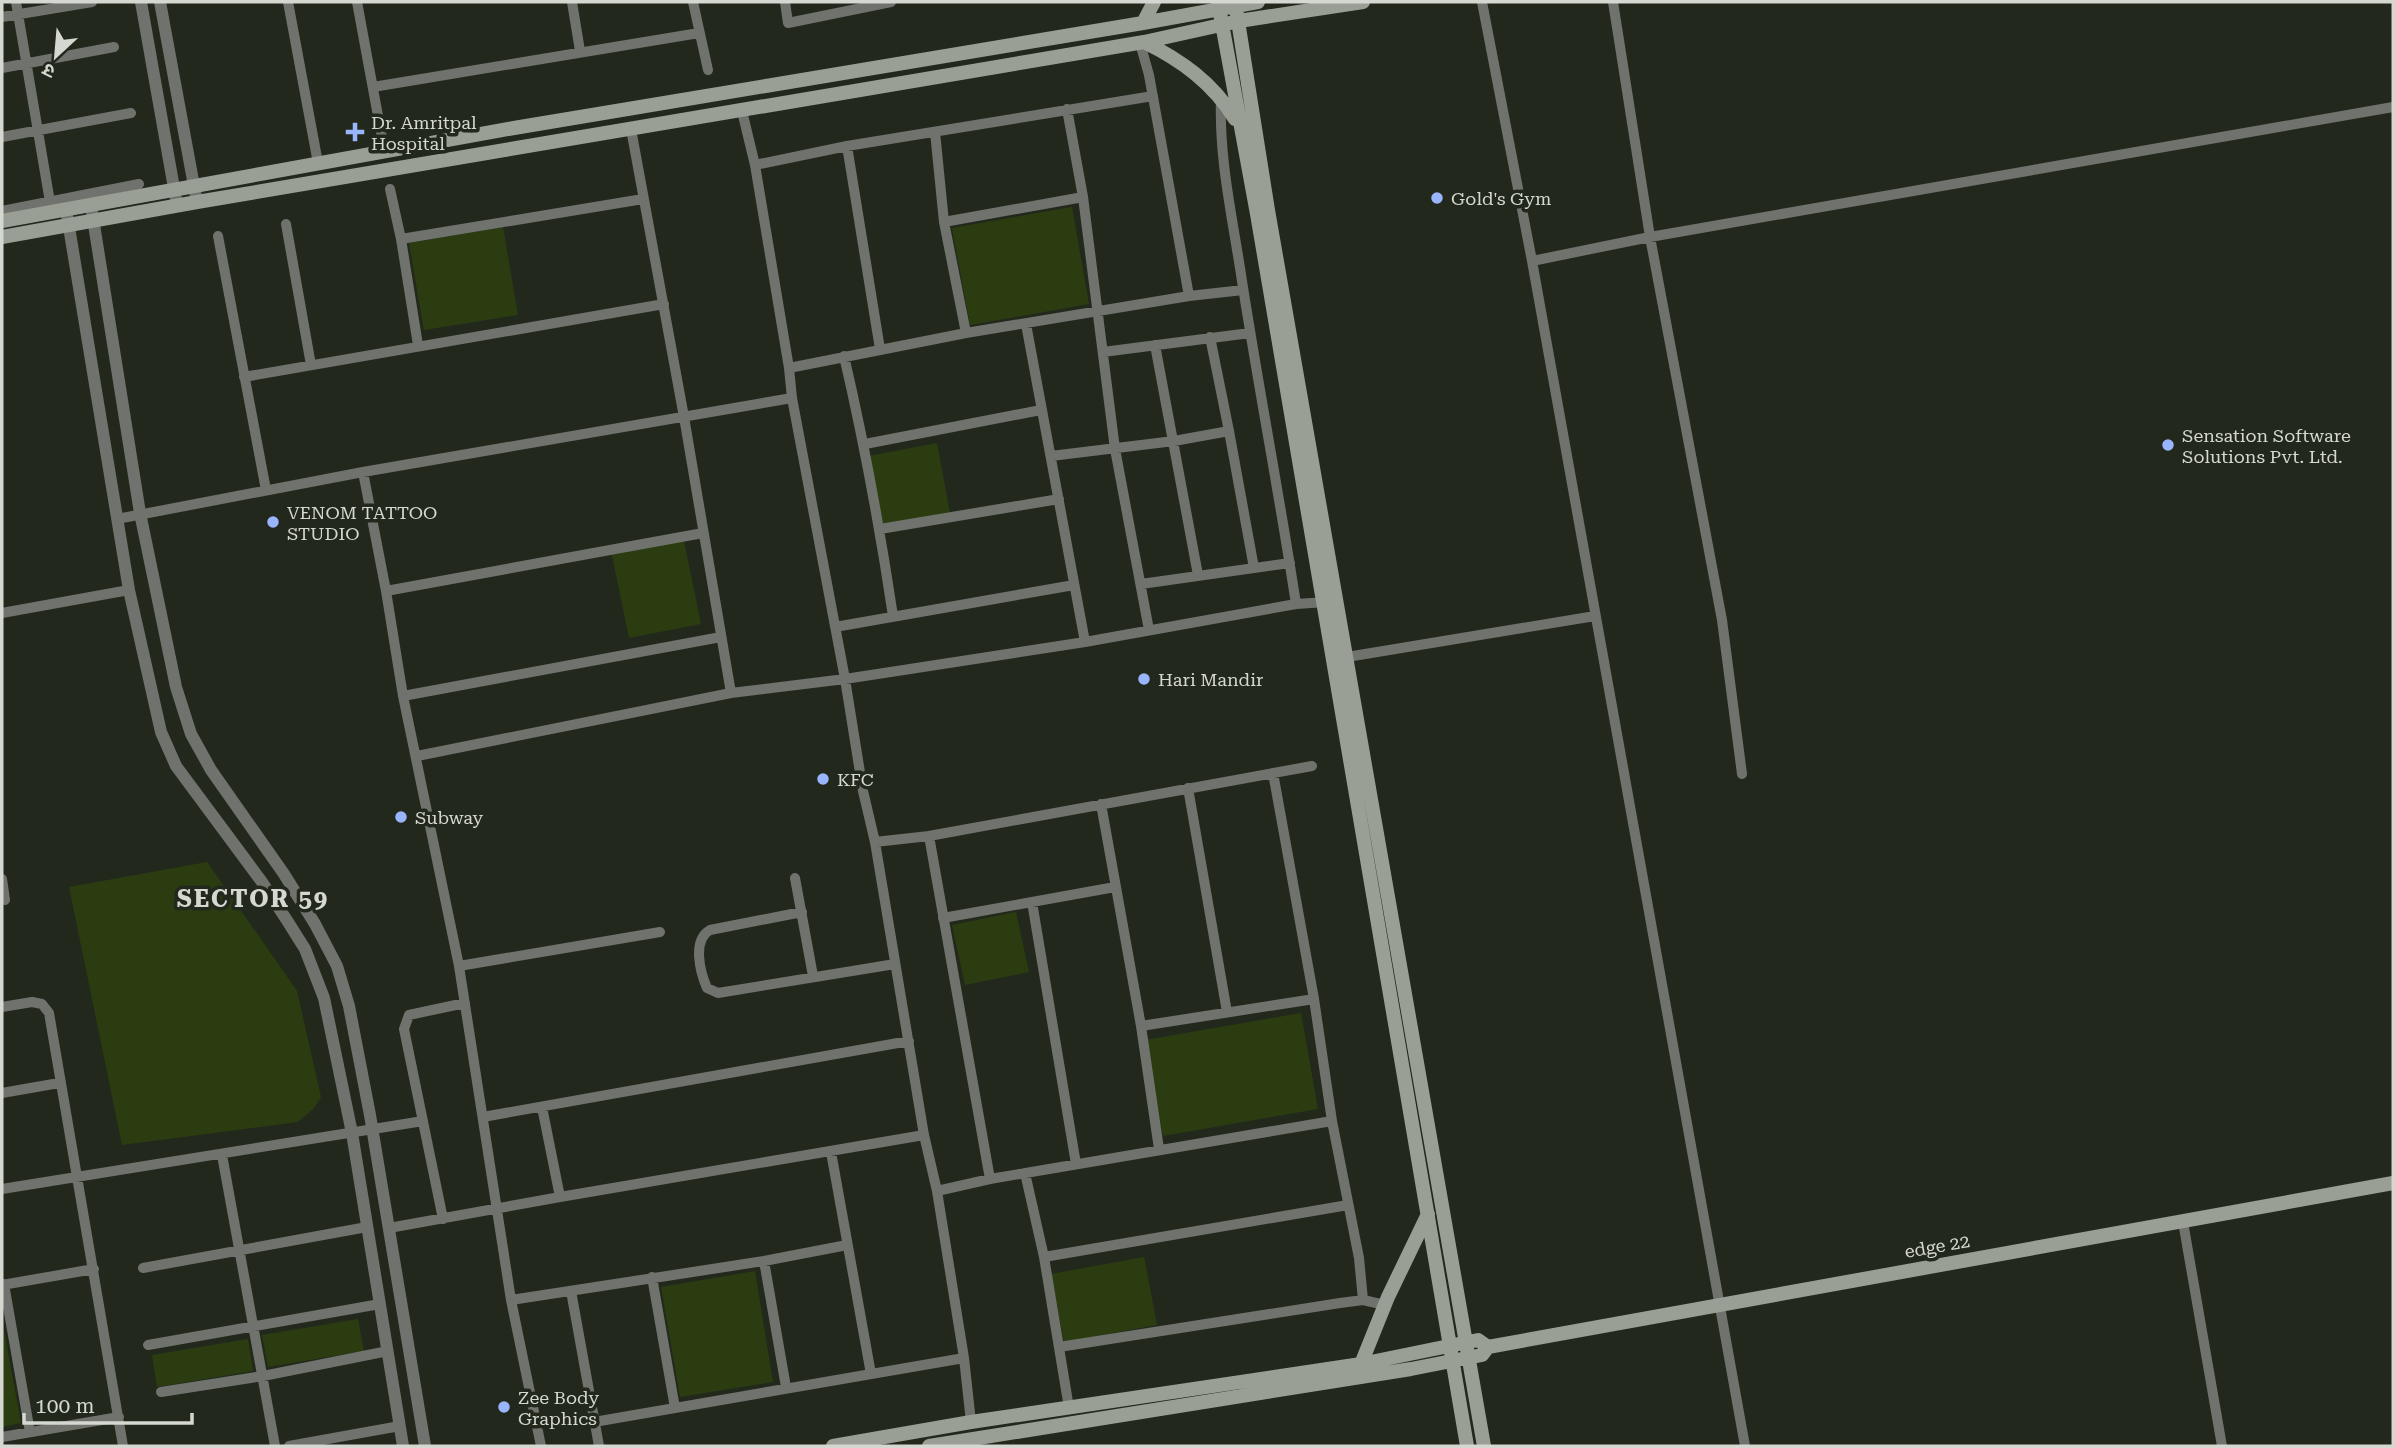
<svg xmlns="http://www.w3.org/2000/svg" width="2395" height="1448" viewBox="0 0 2395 1448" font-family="'Roboto Serif','Noto Sans Devanagari',serif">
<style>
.green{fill:#2b3d10}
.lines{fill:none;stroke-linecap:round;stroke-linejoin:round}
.minor{stroke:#70736d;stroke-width:10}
.tertiary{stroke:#70736d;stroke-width:12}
.secondary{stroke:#9a9f95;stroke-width:14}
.poi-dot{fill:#99b5fd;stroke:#23281d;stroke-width:2.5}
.labels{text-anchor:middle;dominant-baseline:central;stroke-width:7;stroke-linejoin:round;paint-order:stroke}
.poi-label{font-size:18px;fill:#d4d8d0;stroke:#23281d;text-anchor:start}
.street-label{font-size:18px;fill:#d4d8d0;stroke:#23281d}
.district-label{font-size:24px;font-weight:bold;letter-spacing:2px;fill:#d4d8d0;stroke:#23281d}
</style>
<rect width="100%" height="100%" fill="#23281d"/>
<path class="green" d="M1072,207L1089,304L970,325L952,228Z
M503,227L518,315L424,330L409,243Z
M937,443L950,513L882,526L869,456Z
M684,541L701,624L629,638L612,555Z
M207,862L297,991L321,1097L314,1108L298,1122L122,1145L69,887Z
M1016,912L1029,972L965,985L952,925Z
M1301,1013L1318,1109L1163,1136L1145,1040Z
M1144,1257L1157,1325L1064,1342L1051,1274Z
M755,1271L773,1382L680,1397L661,1287Z
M2,1319L21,1423L2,1427Z
M358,1319L364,1351L268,1367L262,1335Z
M248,1339L253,1371L157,1387L152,1355Z"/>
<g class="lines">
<path class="minor" d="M16,2L50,202
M288,2L318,163
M357,2L383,143
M572,2L580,51
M693,2L708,70
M785,2L788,23L891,2
M1482,2L1532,261L1745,1446
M1613,2L1650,237L1722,620L1742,774
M2,17L92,2
M1140,43L1149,75L1189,296
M2,68L114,47
M373,87L699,33
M1221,99C1219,156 1231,211 1240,268C1257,380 1279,492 1296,604
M1067,109L1083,197L1115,449L1149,630
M742,111L755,165L789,368L792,398L845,679L863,791L875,842L924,1135L937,1191L964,1358L971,1422
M631,129L684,417L731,693
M935,132L944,222L966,333
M2,137L131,113
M847,146L880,349
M755,165L847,146L1153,96
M390,189L401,239L418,345
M2,211L139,184
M944,222L1083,197
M286,224L311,365
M218,236L266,490
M401,239L643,199
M1532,261L1650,237L2393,107
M1026,324L1085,642
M1210,337L1229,431L1254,568
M1155,345L1198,575
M1103,352L1250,333
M844,356C864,442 880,529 893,616
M789,368L966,333L1189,296L1243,290
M244,377L664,304
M865,444L1041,410
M1051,456L1174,441L1229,431
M363,472L386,591L403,696L459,966L511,1300L541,1446
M117,519L363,472L792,398
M880,529L1059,499
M1141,584L1290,563
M386,591L703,533
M2,613L129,590
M835,627L1074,585
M1347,657L1595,616
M403,696L721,637
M417,756L731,693L845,679L1085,642L1296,604L1327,602
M1273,773L1314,999L1332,1121L1359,1258L1363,1300
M1188,788L1227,1012
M1101,804L1141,1026L1159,1149
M929,836L990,1179
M875,842L929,836L1312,766
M795,878L813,976
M2,879L5,900
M1032,902L1076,1164
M802,912L710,930C692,940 700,972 707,988L718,993L895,964
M943,918L1115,887
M459,966L660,932
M2,1007L32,1002L42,1004L49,1013L123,1446
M1141,1026L1314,999
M2,1093L59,1083
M542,1107L560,1197
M483,1117L909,1041
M831,1152L871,1374
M222,1155L275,1446
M1025,1173L1044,1257L1069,1408
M2,1189L423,1121
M937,1191L990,1179L1332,1121
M443,1219L404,1029L409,1015L465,1003
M2183,1222L2222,1446
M389,1228L560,1197L924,1135
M1044,1257L1348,1205
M764,1261L786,1387
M143,1268L367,1227
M652,1277L675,1408
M4,1284L30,1432
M2,1285L94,1269
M571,1291L599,1446
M511,1300L764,1261L847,1245
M148,1345L380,1304
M1059,1347L1340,1303L1363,1300L1385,1305
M161,1392L263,1376L388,1351
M594,1422L964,1358
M2,1437L119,1417
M289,1446L400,1426"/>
<path class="tertiary" d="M141,2L177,205
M160,2L197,202
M92,212L140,513L176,687L191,734L211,770L284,874L315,924L337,966L349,1006L370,1115L425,1446
M67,215L129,590L161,732L176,766L262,882L288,922L305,949L324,998L352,1133L403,1446"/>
<path class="secondary" d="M1218,2L1257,214L1467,1446
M1235,2L1268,210L1484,1446
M1143,23L1154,2
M1144,42C1181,60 1213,83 1235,119
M2,221L514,128L1143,23L1258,2
M2,237L197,202L1144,42L1239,21L1363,2
M1488,1347L2393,1183
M1361,1364L1388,1297L1428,1214
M833,1446L971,1422L1361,1364L1478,1340L1488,1347
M929,1446L1411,1369L1482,1355L1488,1347"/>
</g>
<g class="poi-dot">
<path d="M351.5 121.5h7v7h7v7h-7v7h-7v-7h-7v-7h7z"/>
<circle cx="1437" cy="198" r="7"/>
<circle cx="2168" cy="445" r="7"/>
<circle cx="273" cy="522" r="7"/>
<circle cx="1144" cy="679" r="7"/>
<circle cx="823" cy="779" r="7"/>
<circle cx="401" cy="817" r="7"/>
<circle cx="504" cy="1407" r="7"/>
</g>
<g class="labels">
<g class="poi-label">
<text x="371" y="122">Dr. Amritpal<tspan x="371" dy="21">Hospital</tspan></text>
<text x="1451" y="198">Gold's Gym</text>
<text x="2182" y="435">Sensation Software<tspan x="2182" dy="21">Solutions Pvt. Ltd.</tspan></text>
<text x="287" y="512">VENOM TATTOO<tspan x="287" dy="21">STUDIO</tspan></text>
<text x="1158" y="679">Hari Mandir</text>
<text x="837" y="779">KFC</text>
<text x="415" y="817">Subway</text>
<text x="518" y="1397">Zee Body<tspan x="518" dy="21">Graphics</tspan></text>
</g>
<g class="street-label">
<text transform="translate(1937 1246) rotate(-10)">edge 22</text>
</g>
<g class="district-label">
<text x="253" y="899">SECTOR 59</text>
</g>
</g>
<rect width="2395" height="1448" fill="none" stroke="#d4d8d0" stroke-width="7"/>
<g transform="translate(56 56) rotate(206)" stroke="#23281d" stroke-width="5" paint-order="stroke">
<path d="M0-5L12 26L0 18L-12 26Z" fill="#d4d8d0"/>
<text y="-10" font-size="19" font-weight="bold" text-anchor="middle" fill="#d4d8d0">उ</text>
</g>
<path d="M24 1413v10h168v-10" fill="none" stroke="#d4d8d0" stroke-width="3.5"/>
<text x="35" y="1413" font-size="21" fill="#d4d8d0" stroke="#23281d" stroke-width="5" paint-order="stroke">100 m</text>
</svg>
